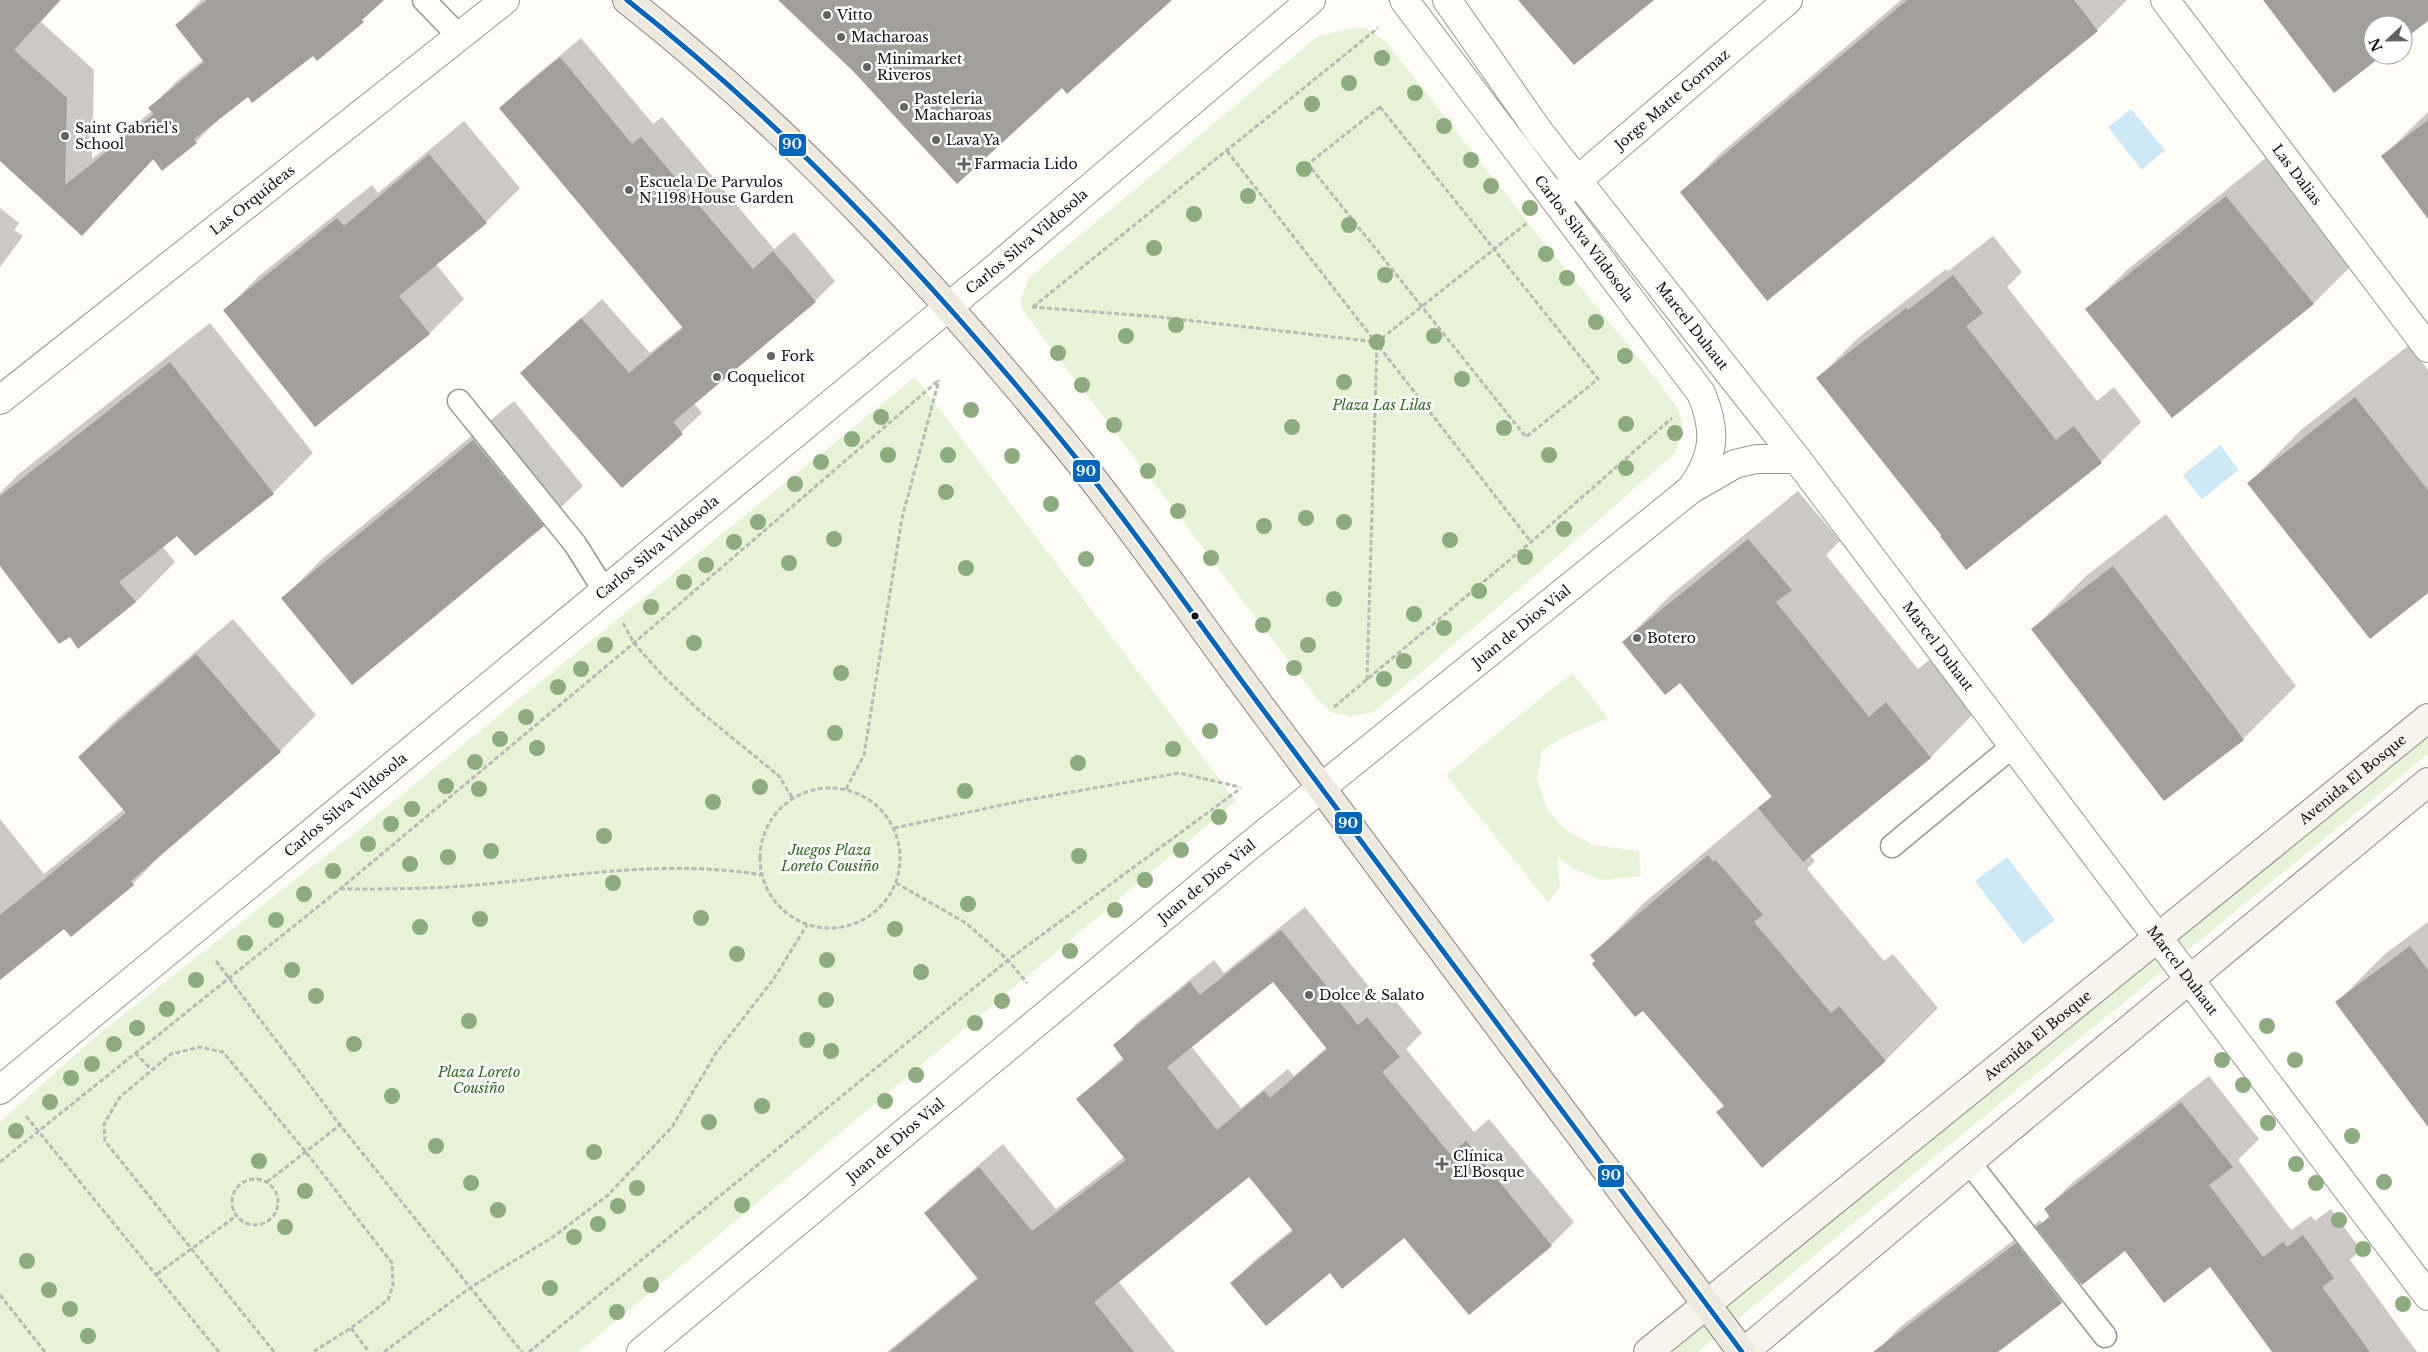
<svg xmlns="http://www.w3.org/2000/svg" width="2428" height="1352" viewBox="0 0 2428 1352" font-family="'Libre Baskerville',serif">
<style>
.green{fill:#e7f3d7}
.water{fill:#cde8f7}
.shadow{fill:#0003;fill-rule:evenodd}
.building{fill:#a19f9c;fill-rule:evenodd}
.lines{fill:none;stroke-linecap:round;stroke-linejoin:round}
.lane-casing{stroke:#979795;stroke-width:25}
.street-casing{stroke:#979795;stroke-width:30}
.secondary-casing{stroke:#8e8d8b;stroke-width:30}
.primary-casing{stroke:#858482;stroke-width:30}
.path{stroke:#b9b9b8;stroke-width:3;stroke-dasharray:5 2.5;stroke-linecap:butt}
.lane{stroke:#fffffe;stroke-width:22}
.street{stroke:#fffffe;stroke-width:28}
.secondary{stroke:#f6f4eb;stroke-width:28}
.primary{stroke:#ede9dc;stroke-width:28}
.bus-1-casing{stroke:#fff;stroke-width:9}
.bus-1{stroke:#0065bd;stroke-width:5}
.tree{fill:#8cac80}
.poi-dot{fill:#646362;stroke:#fff;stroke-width:2}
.bus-dot{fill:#111;stroke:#fff;stroke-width:2}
.labels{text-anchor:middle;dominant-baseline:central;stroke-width:5;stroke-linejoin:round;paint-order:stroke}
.poi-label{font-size:14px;fill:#111;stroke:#fff;text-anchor:start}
.street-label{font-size:14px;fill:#111;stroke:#fff}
.park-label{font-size:14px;font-style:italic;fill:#2f6b1f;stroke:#fff}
.line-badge{stroke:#fff;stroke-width:2}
.badge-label{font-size:14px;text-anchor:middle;font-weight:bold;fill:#fff}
</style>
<rect width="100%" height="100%" fill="#fdfcf7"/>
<path class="green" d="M1366,28L1386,42L1533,229L1664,389C1683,416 1688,420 1675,453L1553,560L1374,712L1350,716L1330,712L1316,697L1021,308V298L1029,278L1317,37L1347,29Z
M915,377L1236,801L579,1352H0V1122L94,1038L357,831Z
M1572,673L1608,718L1570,734L1542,750L1537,779L1548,811L1566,830L1593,845L1639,851L1641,876L1602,880L1572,868L1557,856L1560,887L1548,902L1446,775Z
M2428,727V754L1828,1244L1698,1352H1667C1926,1150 2174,935 2428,727Z"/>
<path class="water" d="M2131,109L2165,150L2142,170L2108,127Z
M2220,445L2239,470L2202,499L2183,475Z
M2007,857L2055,920L2023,944L1975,881Z"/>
<path class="shadow" d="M0,0H61L41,22L94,70L92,159L152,111L150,108L178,80L204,59L177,25L201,0H383L317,59L313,54L248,96L224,114L196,142L154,159L82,235L0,160Z
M1901,0H2127L2097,30L1767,299L1682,192L1722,152Z
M581,38L653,124L662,117L774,249L794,232L835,281L815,301L694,403L702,413L622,487L521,373L602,299L650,353L683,326L500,109L521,88Z
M2428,112V217L2382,157Z
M464,121L520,188L486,222L436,264L464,299L429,334L225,310L259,276L372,185L378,193Z
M2267,157L2353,264L2313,304L2087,309L2127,270Z
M0,208L19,223L14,230L23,236L0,267Z
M1993,236L2022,272L2007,287L2097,401L2114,387L2141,422L2101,462L1943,535L1818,378L1858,338L1946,269L1948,271Z
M210,323L313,453L273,493L177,534L162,546L175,562L136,602L70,635L0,564V493L20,473Z
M2409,345L2428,370V592L2249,483L2301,430Z
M514,401L583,486L543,525L282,599L322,559Z
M1798,491L1840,541L1826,555L1918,669L1935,655L1979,708L1931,757L1810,855L1815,861L1807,869L1884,961L1893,954L1938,1008L1885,1061L1643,1009L1592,955L1645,902L1773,795L1680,682L1623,642L1672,594Z
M2166,514L2296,686L2243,739L2164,799L2033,629L2086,576Z
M233,619L316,715L280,751L168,847L133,884L64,927L0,979V819L44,874L124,809L79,757L115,721Z
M1305,907L1382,1003L1391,995L1422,1033L1406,1049L1474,1132L1489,1119L1574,1222L1551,1245L1404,1236L1330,1271L1232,1283L1255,1260L1293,1229L1249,1176L1118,1281L1175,1352H887L978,1277L925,1213L949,1190L1003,1144L1056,1209L1124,1157L1078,1099L1124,1057L1115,1045L1138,1022L1214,960L1224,973ZM1274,980L1327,1047L1294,1076L1288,1069L1241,1108L1191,1046Z
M2428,922V1125L2337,1002L2385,954Z
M2209,1076L2259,1139L2238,1160L2291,1230L2311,1216L2315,1221L2331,1209L2361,1250L2350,1260L2417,1352H2274L2211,1265L2126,1249L2081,1282L2062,1302L1996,1352H1876L1899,1328L2040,1220L2042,1223L2050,1215L2045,1209L2073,1182Z"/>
<path class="building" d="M0,0H60L14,50L67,98L65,185L154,114L148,108L204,62L175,25L207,0H384L362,20L364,22L317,61L313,56L252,103L248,97L194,139L197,143L162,171L153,159L82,236L0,161Z
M778,0H1172L1067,94L1062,88L957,184L853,71Z
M1518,0H1654L1574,65Z
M1907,0H2074L2098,31L1767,301L1680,192Z
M2263,0H2428V21L2403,40V25H2373V55H2383L2334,93Z
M560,57L632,144L641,137L753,269L773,251L816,302L673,422L683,434L622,488L520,373L581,318L629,373L683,328L499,108Z
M2428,120V219L2381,156Z
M429,154L487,223L399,296L430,334L315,427L223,310L337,218L344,226Z
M2226,196L2314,304L2172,418L2085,309Z
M1953,275L1983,313L1966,326L2056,440L2074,426L2102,463L1966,570L1940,536L1941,535L1816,378L1906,308L1908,310Z
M170,362L274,494L195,556L177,536L119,582L136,602L78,649L70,637L59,644L0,566V496Z
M2355,397L2428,490V593L2370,639L2247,483Z
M473,440L544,526L352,685L281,598Z
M1748,539L1792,590L1776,602L1869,717L1886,702L1931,758L1803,862L1758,808L1772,797L1680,683L1665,695L1622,642Z
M2113,566L2244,740L2164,801L2031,629Z
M196,654L281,752L131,881L134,885L71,937L64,929L0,980V915L126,813L78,757Z
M1708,855L1713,862L1715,860L1721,866L1763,915L1754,922L1831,1013L1839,1006L1886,1061L1762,1168L1716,1112L1724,1106L1643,1011L1635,1017L1592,964L1595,961L1590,955Z
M1281,930L1358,1025L1367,1017L1400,1057L1382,1072L1450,1154L1466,1141L1552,1246L1469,1315L1404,1238L1342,1289L1330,1273L1266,1326L1230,1283L1293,1231L1249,1177L1094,1302L1134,1352H890L978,1279L924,1213L979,1167L1032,1231L1126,1160L1076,1099L1124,1060L1113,1045L1190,982L1200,995ZM1273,982L1327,1049L1270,1098L1264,1091L1217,1130L1167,1067Z
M2410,946L2428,970V1127L2335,1002Z
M2181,1102L2233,1167L2209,1185L2263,1257L2283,1242L2287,1247L2303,1235L2334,1278L2322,1287L2370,1352H2272L2210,1267L2164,1303L2125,1251L2082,1285L2036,1227L2050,1217L2044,1209Z
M2016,1243L2062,1303L1998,1352H1873Z"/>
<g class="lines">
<g class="lane-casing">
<path id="lane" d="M424,0L459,36
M459,401L575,544L604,590
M1892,846L2013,746
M1969,1162L2105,1336"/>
</g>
<g class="street-casing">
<g id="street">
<path id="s1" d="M1404,0L1701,393C1717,431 1715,455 1691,489"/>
<path id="s2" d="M1447,0L1540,133L1797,459L2428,1296"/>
<path id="s3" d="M2165,0L2428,348"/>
<path id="s4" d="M1565,191L1788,0"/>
<path id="s5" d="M0,400L505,0"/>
<path id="s6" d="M0,1090L998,266L1311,0"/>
<path id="s7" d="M641,1352L1243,851L1690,490L1735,464L1756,459H1797"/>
</g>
</g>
<g class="secondary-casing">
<g id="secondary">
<path id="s8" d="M1648,1352L2428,718"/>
<path d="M1744,1352L1969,1162L2428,782"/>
</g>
</g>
<g class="primary-casing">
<path id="primary" d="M627,0C796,133 942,292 1077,459C1144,542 1203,630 1267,715C1426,926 1584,1139 1742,1352"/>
</g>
<path class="path" d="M1380,107L1598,379L1526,437L1308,164Z
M1227,151L1531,542
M1032,307L1160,317L1377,342L1527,223
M1033,307L1378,28
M623,623L634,643L662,675L702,713L779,776L793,799
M1367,680L1377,342
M1334,707L1531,542L1672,418
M760 858a70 70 0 1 1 140 0a70 70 0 1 1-140 0Z
M846,789L864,755L902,518L939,380
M894,828L1021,801L1179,773L1240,787
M896,883L966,923L1008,960L1027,983
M340,889C385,889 431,889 476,885C571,876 667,859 762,875
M216,961L340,1125L522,1352
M135,1053L151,1069
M26,1116L219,1352
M0,1162L340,889L634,643L939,380
M232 1202a23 23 0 1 1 46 0a23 23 0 1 1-46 0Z
M267,1182L340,1125
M157,1274L236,1216
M0,1295L45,1352
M351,1328L369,1352
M274,1352L105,1141L104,1124L120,1097L171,1054L200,1047L223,1052L305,1151L392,1263L393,1285L388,1300L351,1328L313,1352
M384,1352L471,1287L553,1237L608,1195L672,1127L716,1053L773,980L807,925
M529,1352L1008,960L1241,788"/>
<use href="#lane" class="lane"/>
<use href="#street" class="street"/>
<use href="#secondary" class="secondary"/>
<use href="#primary" class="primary"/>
<g class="bus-1-casing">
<path id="bus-1" d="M627,0C796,133 942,292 1077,459C1144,542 1203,630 1267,715C1426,926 1584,1139 1742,1352"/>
</g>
<use href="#bus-1" class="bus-1"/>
</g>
<g class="tree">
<circle cx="1382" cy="58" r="8"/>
<circle cx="1349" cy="83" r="8"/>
<circle cx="1415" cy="93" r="8"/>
<circle cx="1312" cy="104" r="8"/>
<circle cx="1444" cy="126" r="8"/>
<circle cx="1471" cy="160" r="8"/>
<circle cx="1304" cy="169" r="8"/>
<circle cx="1491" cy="186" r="8"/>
<circle cx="1248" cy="196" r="8"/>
<circle cx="1530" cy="208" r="8"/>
<circle cx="1194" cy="214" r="8"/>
<circle cx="1349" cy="225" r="8"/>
<circle cx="1154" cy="248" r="8"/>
<circle cx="1546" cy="254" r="8"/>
<circle cx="1385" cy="275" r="8"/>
<circle cx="1567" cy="278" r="8"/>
<circle cx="1596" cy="322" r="8"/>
<circle cx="1176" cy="325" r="8"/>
<circle cx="1126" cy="336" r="8"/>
<circle cx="1434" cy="336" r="8"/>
<circle cx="1377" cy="342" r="8"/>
<circle cx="1058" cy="353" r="8"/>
<circle cx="1625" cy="356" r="8"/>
<circle cx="1462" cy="379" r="8"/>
<circle cx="1344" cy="382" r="8"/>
<circle cx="1082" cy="385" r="8"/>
<circle cx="971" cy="410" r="8"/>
<circle cx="881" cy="417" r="8"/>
<circle cx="1626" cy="424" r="8"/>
<circle cx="1114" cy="425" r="8"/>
<circle cx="1292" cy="427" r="8"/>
<circle cx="1504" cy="428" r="8"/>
<circle cx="1675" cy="433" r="8"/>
<circle cx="852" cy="439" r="8"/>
<circle cx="888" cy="455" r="8"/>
<circle cx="948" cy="455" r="8"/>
<circle cx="1549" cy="455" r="8"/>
<circle cx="1012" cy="456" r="8"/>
<circle cx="821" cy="462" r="8"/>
<circle cx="1626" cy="468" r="8"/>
<circle cx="1148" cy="471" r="8"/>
<circle cx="795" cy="484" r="8"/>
<circle cx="946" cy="492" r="8"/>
<circle cx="1051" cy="504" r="8"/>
<circle cx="1178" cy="511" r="8"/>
<circle cx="1306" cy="518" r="8"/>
<circle cx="758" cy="522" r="8"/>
<circle cx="1344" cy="522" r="8"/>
<circle cx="1264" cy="526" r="8"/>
<circle cx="1564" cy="529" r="8"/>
<circle cx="834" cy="539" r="8"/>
<circle cx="1450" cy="540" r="8"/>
<circle cx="734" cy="542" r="8"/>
<circle cx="1525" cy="557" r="8"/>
<circle cx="1211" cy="558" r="8"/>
<circle cx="1086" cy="559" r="8"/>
<circle cx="789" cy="563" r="8"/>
<circle cx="706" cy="565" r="8"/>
<circle cx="966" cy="568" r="8"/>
<circle cx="684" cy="582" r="8"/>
<circle cx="1479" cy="591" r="8"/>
<circle cx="1334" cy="599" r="8"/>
<circle cx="651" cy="607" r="8"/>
<circle cx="1414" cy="614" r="8"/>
<circle cx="1263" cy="625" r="8"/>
<circle cx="1444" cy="628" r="8"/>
<circle cx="694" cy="643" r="8"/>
<circle cx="605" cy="645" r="8"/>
<circle cx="1308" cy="645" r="8"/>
<circle cx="1404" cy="661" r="8"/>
<circle cx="1294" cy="668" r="8"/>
<circle cx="581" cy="669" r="8"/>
<circle cx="841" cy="673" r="8"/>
<circle cx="1384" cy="679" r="8"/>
<circle cx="558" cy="687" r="8"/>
<circle cx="526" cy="717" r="8"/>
<circle cx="1210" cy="731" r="8"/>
<circle cx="835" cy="733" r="8"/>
<circle cx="500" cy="739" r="8"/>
<circle cx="537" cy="748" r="8"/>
<circle cx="1173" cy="749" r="8"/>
<circle cx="475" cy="762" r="8"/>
<circle cx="1078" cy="763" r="8"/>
<circle cx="446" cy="786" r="8"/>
<circle cx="760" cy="787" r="8"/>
<circle cx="479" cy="789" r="8"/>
<circle cx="965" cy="791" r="8"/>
<circle cx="713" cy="802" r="8"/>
<circle cx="412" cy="809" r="8"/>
<circle cx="1219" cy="817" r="8"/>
<circle cx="391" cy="824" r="8"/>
<circle cx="604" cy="836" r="8"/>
<circle cx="368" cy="844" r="8"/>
<circle cx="1181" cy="850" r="8"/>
<circle cx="491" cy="851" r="8"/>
<circle cx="1079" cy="856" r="8"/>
<circle cx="448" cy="857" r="8"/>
<circle cx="410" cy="864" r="8"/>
<circle cx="333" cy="871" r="8"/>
<circle cx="1145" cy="880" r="8"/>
<circle cx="613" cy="883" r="8"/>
<circle cx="304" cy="894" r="8"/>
<circle cx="968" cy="904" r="8"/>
<circle cx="1115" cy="910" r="8"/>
<circle cx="701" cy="918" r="8"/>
<circle cx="480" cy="919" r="8"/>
<circle cx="276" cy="920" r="8"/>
<circle cx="420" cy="927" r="8"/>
<circle cx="895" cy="929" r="8"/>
<circle cx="245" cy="943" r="8"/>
<circle cx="1070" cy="951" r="8"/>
<circle cx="737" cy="954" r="8"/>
<circle cx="827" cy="960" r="8"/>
<circle cx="292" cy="970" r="8"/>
<circle cx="921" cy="972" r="8"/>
<circle cx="196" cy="980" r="8"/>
<circle cx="316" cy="996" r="8"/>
<circle cx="826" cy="1000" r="8"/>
<circle cx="1002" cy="1001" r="8"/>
<circle cx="167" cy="1009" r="8"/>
<circle cx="469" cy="1021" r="8"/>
<circle cx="975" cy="1023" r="8"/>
<circle cx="2267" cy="1026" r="8"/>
<circle cx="137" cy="1028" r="8"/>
<circle cx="807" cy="1040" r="8"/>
<circle cx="114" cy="1044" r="8"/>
<circle cx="354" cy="1044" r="8"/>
<circle cx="831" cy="1051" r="8"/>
<circle cx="2222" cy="1060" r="8"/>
<circle cx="2295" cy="1060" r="8"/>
<circle cx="92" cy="1064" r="8"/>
<circle cx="916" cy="1075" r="8"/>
<circle cx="71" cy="1078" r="8"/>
<circle cx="2243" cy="1085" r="8"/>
<circle cx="392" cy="1096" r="8"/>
<circle cx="885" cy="1101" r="8"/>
<circle cx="50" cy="1102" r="8"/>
<circle cx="762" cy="1106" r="8"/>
<circle cx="709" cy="1122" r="8"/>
<circle cx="2268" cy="1123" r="8"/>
<circle cx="16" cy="1131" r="8"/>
<circle cx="2352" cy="1136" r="8"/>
<circle cx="436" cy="1146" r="8"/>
<circle cx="594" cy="1152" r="8"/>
<circle cx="259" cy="1161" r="8"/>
<circle cx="2296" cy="1164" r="8"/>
<circle cx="2384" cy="1182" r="8"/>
<circle cx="471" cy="1183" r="8"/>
<circle cx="2316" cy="1183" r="8"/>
<circle cx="637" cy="1188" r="8"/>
<circle cx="305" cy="1191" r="8"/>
<circle cx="742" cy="1205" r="8"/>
<circle cx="618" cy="1206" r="8"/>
<circle cx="498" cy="1210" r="8"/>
<circle cx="2339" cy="1220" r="8"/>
<circle cx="598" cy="1224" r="8"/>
<circle cx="285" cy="1227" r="8"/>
<circle cx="574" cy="1237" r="8"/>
<circle cx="2363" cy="1249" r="8"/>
<circle cx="27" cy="1261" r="8"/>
<circle cx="651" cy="1285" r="8"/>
<circle cx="550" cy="1288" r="8"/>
<circle cx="49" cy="1290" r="8"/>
<circle cx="2403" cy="1304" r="8"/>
<circle cx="70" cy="1309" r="8"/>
<circle cx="617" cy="1312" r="8"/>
<circle cx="88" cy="1336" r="8"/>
</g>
<g class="poi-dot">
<circle cx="827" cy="15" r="5"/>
<circle cx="841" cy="37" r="5"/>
<circle cx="867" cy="67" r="5"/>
<circle cx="904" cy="107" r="5"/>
<circle cx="65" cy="136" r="5"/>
<circle cx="936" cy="140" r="5"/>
<path d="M961.5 156.5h5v5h5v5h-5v5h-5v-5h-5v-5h5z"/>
<circle cx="629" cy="190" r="5"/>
<circle cx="771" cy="356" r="5"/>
<circle cx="717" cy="377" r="5"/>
<circle cx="1637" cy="638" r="5"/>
<circle cx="1309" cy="995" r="5"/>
<path d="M1439.5 1156.5h5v5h5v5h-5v5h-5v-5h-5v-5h5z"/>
</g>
<circle class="bus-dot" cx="1195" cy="616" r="4.5"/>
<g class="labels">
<g class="poi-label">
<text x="837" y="15">Vitto</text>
<text x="851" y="37">Macharoas</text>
<text x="877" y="59">Minimarket<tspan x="877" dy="16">Riveros</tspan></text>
<text x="914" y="99">Pasteleria<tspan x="914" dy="16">Macharoas</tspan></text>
<text x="75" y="128">Saint Gabriel's<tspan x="75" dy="16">School</tspan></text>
<text x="946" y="140">Lava Ya</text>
<text x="974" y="164">Farmacia Lido</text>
<text x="639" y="182">Escuela De Parvulos<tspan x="639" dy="16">N°1198 House Garden</tspan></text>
<text x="781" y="356">Fork</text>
<text x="727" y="377">Coquelicot</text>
<text x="1647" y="638">Botero</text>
<text x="1319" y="995">Dolce &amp; Salato</text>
<text x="1453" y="1156">Clínica<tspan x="1453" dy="16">El Bosque</tspan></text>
</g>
<g class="street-label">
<text stroke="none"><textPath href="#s4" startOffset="141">Jorge Matte Gormaz</textPath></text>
<text stroke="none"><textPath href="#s3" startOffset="219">Las Dalias</textPath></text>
<text stroke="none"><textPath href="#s5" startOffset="322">Las Orquídeas</textPath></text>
<text stroke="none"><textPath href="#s1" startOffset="299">Carlos Silva Vildosola</textPath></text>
<text stroke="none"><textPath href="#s6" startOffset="1332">Carlos Silva Vildosola</textPath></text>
<text stroke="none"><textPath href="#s2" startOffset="408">Marcel Duhaut</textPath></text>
<text stroke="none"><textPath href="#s6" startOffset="852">Carlos Silva Vildosola</textPath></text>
<text stroke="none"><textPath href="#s7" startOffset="1141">Juan de Dios Vial</textPath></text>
<text stroke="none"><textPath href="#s2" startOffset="812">Marcel Duhaut</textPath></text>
<text stroke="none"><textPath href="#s8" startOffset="908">Avenida El Bosque</textPath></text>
<text stroke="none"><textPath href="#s6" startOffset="448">Carlos Silva Vildosola</textPath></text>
<text stroke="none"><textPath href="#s7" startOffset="736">Juan de Dios Vial</textPath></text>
<text stroke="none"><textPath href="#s2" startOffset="1218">Marcel Duhaut</textPath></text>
<text stroke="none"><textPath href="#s8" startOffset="502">Avenida El Bosque</textPath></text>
<text stroke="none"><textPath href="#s7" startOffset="331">Juan de Dios Vial</textPath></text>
</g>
<g class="park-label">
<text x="1382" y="405">Plaza Las Lilas</text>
<text x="830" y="850">Juegos Plaza<tspan x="830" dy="16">Loreto Cousiño</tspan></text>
<text x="479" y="1072">Plaza Loreto<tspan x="479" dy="16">Cousiño</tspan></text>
</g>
</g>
<g class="line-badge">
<rect x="778" y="133" width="29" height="24" rx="5" fill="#0065bd"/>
<rect x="1072" y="459" width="29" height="24" rx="5" fill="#0065bd"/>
<rect x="1334" y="811" width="29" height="24" rx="5" fill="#0065bd"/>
<rect x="1597" y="1164" width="28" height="24" rx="5" fill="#0065bd"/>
</g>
<g class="badge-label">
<text x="792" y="149">90</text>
<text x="1086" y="476">90</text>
<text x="1348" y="828">90</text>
<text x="1611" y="1180">90</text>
</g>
<g transform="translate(2388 40) rotate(248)"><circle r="24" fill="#ffffff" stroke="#a0a0a0"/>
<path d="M0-4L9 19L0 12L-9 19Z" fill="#646362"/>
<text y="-8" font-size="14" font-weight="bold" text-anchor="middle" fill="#111111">N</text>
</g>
</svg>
